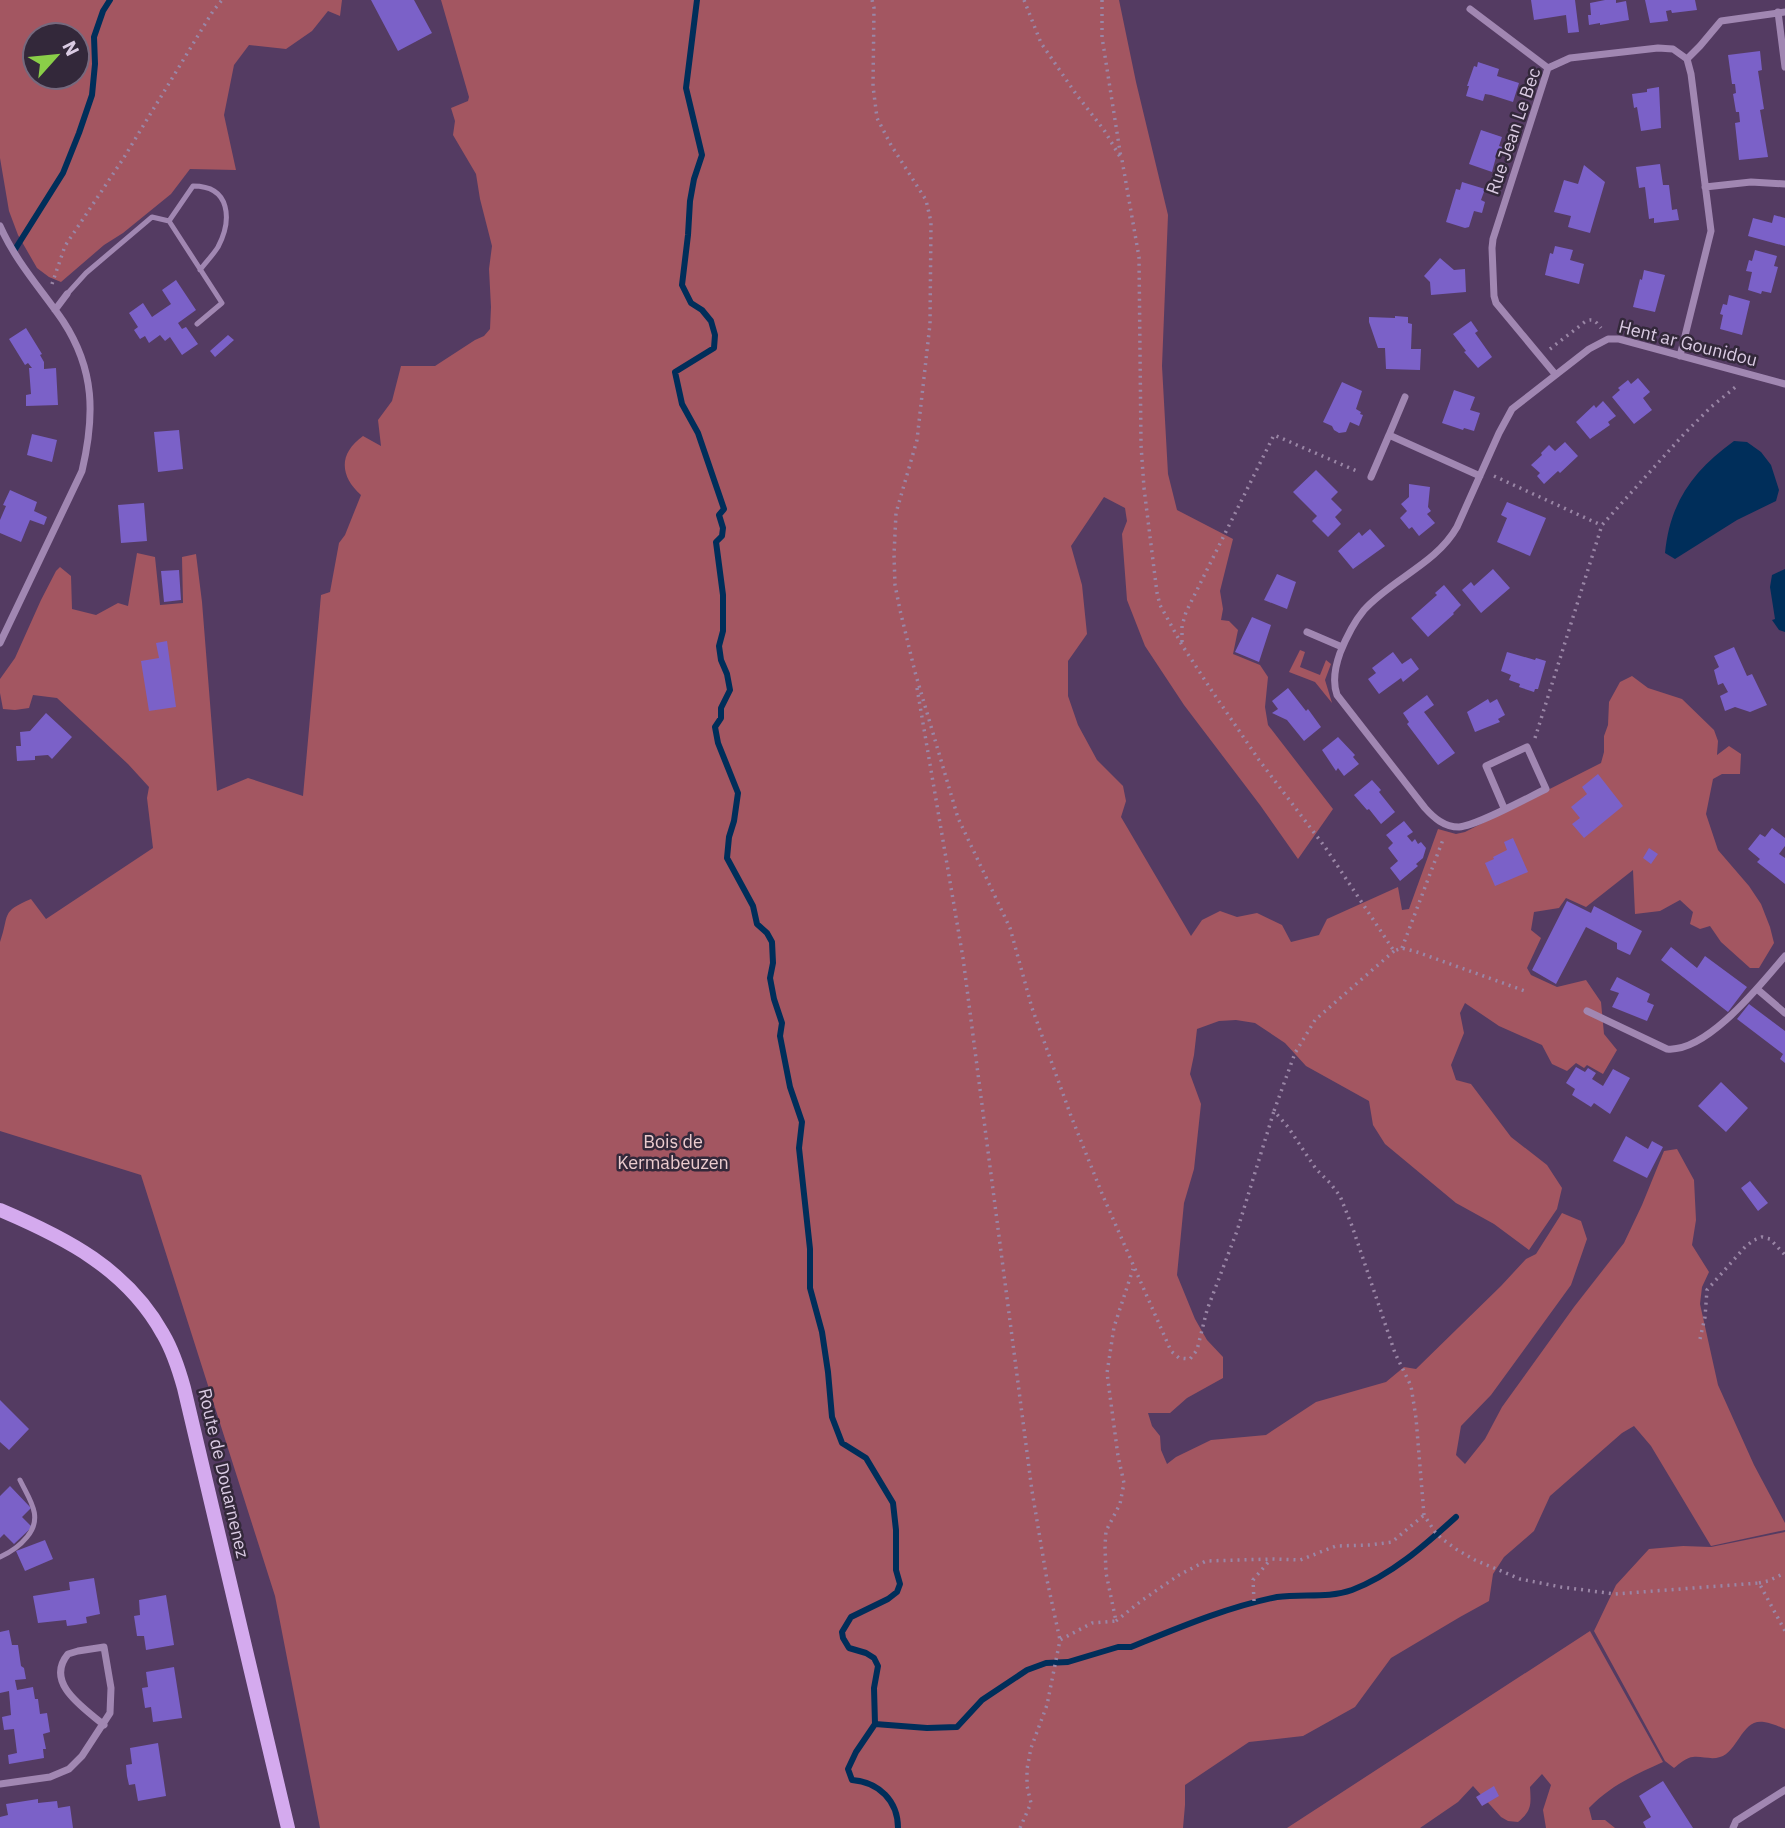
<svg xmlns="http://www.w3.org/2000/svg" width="1785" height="1828" viewBox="0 0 1785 1828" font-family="'IBM Plex Sans',sans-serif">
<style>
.green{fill:#a35661;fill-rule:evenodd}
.water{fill:#002e5a}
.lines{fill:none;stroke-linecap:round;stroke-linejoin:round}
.stream{stroke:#002e5a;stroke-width:6}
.building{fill:#7b61c8}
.path{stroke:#9a86a6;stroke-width:3.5;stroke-dasharray:2 5;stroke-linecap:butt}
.service{stroke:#a187b2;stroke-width:5}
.minor{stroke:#a187b2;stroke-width:7}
.secondary{stroke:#d4aaee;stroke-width:14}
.labels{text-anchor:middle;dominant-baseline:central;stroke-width:5;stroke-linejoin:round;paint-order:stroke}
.street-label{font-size:18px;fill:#dacbe3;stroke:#33283a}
.park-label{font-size:18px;fill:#ebcbce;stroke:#33283a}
</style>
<rect width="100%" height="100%" fill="#543b62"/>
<path class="green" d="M0,0H342L340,16L328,11L312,31L286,49L249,45L234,65L224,115L236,170L190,169L171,194L123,233L104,245L61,282L49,277L37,268L18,235L9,211L0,158ZM35,35H77V77H35Z
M441,0H1119L1136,82L1168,215L1162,366L1168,474L1177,510L1233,539L1220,591L1223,609L1221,620L1229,621L1238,630L1233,654L1260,665L1268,677L1265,707L1268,725L1333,809L1298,859L1260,805L1184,705L1145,646L1127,600L1122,534L1127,521L1125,508L1104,497L1071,546L1082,585L1087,634L1068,661V696L1078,725L1097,760L1123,786L1126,801L1121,817L1191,936L1202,920L1220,911L1237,917L1257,913L1282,925L1291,942L1319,935L1327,919L1398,887L1402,910L1409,909L1438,829L1456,834L1465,832L1601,763L1604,752V736L1608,725L1609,702L1620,682L1632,676L1648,688L1682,699L1714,730L1718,741L1717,755L1729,746L1741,754L1740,774H1722L1713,779L1706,814L1718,850L1749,886L1761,904L1770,927L1774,943L1759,968H1750L1721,942L1710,926L1700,929L1690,924L1693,912L1680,900L1660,911L1635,914L1633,870L1586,907L1566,898L1559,908L1534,912L1531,930L1541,938L1527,968L1531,975L1557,987L1586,980L1601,1002L1604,1034L1617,1050L1603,1074L1587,1065L1584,1068L1576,1063L1567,1071L1552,1064L1542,1045L1499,1026L1465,1003L1460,1013L1464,1033L1451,1065L1456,1080L1471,1084L1511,1137L1547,1165L1562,1188L1557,1209L1529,1250L1494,1224L1456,1203L1385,1144L1373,1125L1369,1101L1306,1066L1285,1043L1255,1023L1236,1020L1219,1021L1197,1029L1194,1055L1190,1074L1201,1104L1194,1169L1184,1203L1177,1275L1195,1319L1207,1340L1223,1357V1378L1187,1398L1170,1413H1148L1152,1426L1160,1436L1161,1450L1167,1464L1176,1457L1211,1440L1266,1435L1316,1402L1386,1382L1404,1367L1416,1369L1501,1286L1526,1259L1536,1254L1562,1213L1581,1221L1587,1239L1571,1285L1491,1395L1461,1426L1456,1455L1465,1464L1485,1439L1502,1407L1574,1307L1624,1243L1642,1205L1664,1151L1677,1149L1694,1180L1696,1220L1692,1245L1709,1272L1702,1287L1700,1304L1718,1385L1754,1465L1785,1523V1530L1711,1546L1651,1446L1634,1426L1622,1433L1550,1496L1534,1531L1504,1557L1493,1574L1489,1601L1460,1617L1391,1658L1355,1707L1303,1736L1249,1742L1185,1785V1805L1183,1828H320L275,1596L141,1175L0,1131V942C10,914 0,912 31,899L46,919L153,848L147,798L149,787L128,764L57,698L33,695L29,708L15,710L3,709L0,693V679L15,658L41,600L56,571L60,567L71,576L72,609L96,615L118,603L128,606L137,553L155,557L160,605L183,603L182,557L196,554L202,602L217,791L248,778L303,796L321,595L330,592L339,543L345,535L361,495C340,476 338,454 363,436L381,446L378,420L392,401L401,366H435L475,340L484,336L490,329L491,307L489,269L492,246L480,199L476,174L453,135L455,121L451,108L468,101L469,97Z
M1300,650L1305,652L1300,667L1320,675L1326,660L1331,664L1325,680L1332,703L1315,682L1289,672Z
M1785,1532V1729C1778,1726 1771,1723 1764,1722C1742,1718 1738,1752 1720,1757C1711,1760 1702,1756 1693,1757C1687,1757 1679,1764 1674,1768L1665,1761L1594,1631L1616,1585L1649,1549L1683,1546L1711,1547Z
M1590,1631L1663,1762C1635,1775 1611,1785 1589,1808L1592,1820H1605L1615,1828H1546L1543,1810L1551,1785L1542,1774L1530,1787C1531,1805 1532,1810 1518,1822L1508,1821L1501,1817L1473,1786L1458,1802L1420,1828H1287Z"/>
<path class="water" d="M1734,441L1747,442L1761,452L1771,465L1779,490L1776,501L1737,520L1675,559L1665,553C1670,502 1693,471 1734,441Z
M1785,569V632L1779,630L1772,620L1775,619L1770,587L1772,575Z"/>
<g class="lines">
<path class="stream" d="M697,0L686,88L702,155L694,179L690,201L688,235L682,285L691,303L702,310L711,321L715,335L714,348L675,372L682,404L698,433L724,509L719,515L723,528L722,536L716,542L723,595V631L719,646L721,660L727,674L730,690L721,708V718L715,727L718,743L738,793L734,821L729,837L727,858L753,906L757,924L767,933L772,942L773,963L770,978L774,999L782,1023L780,1036L790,1087L802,1122L799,1148L810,1249V1288L822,1332L828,1372L832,1417L842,1443L866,1458L893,1503L896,1530V1570L900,1584L897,1592L888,1599L851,1617L842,1632L843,1638L849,1648L866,1653L874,1658L878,1666L874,1688L875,1724L856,1752L848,1769L852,1780C879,1782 898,1801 898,1828
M14,251L63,173L79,133L92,95L95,64L94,37L103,11L110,0
M875,1724L927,1728L957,1727L982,1700L1027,1670L1046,1663L1068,1662L1118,1647H1131C1178,1628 1227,1607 1277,1597C1302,1593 1327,1599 1352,1590C1392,1575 1425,1545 1456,1517"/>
</g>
<path class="building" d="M371,0H414L432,33L398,51Z
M1531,0H1575L1579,32L1568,33L1566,15L1534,20Z
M1605,0H1616V3L1626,1L1629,20L1600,25V23L1589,25L1588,15H1591L1590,3Z
M1645,0H1695L1697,10L1672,13L1671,10L1666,11L1668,21L1650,23Z
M1760,51L1762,70L1758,71L1764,109L1760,110L1768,157L1739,160L1735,123L1740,122L1739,112H1736L1733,94L1736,93L1735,84H1732L1728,55Z
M1478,62L1499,69L1497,76L1519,83L1513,102L1491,95L1485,94L1483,101L1466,96L1469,86H1467L1474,66L1477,67Z
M1659,87L1661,128L1641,131L1637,107L1634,108L1632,94L1647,92V89Z
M1481,130L1502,137L1499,146L1502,147L1499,158L1496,157L1492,172L1469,164Z
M1660,164L1663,185H1669L1672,210L1677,209L1679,220L1654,223V218L1649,219L1645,187L1639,188L1636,167Z
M1584,165L1605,182L1590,233L1568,227L1571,216L1554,212L1564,180L1578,184Z
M1462,182L1485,189L1481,200L1485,202L1482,213L1474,211L1469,227L1465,228L1446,222L1456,189L1460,190Z
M1774,215L1785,218V246L1748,236L1753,218L1772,223Z
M1555,246L1573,250L1570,260L1584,264L1579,284L1545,275L1550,253L1553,254Z
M1755,250L1777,256L1774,266L1778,267L1771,293L1762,291L1761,294L1748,290L1752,272L1746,271L1749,260L1752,261Z
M1440,258L1454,270L1465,269L1466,292L1431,295L1430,282L1424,276Z
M1644,270L1665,275L1655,312L1633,307L1640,279L1642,280Z
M176,280L196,310L178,323L182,329L186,327L198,344L182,355L170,337L165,341L160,335L149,343L145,336L140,339L134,330L138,327L129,313L143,303L152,317L171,304L162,290Z
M1729,295L1750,301L1742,335L1720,329L1723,315L1720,314L1723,304L1727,305Z
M1395,316L1408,317V323L1412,324L1411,349H1421L1420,370L1386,369L1385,348H1378L1369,322V317L1395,318Z
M1471,321L1478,331L1475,333L1492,357L1478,368L1464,352L1466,351L1453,334Z
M26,328L42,354L40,355L44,362V369L56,368L58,405L26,406V395L31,394L29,368H32L28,363L25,365L9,339Z
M228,335L234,340L215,357L210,351Z
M1638,378L1650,392L1643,398L1652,410L1634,424L1612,397L1620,390L1618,388L1628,380L1631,384Z
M1342,382L1362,391L1356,409L1361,412L1360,414L1363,415L1359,426L1350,422L1346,432L1339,433L1334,430L1332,426L1323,422Z
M1454,390L1475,397L1470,410L1480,413L1474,431L1464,428L1463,430L1442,423Z
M1603,401L1616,416L1608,422L1610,425L1590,439L1576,422L1594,405L1596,408Z
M179,430L183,469L158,472L154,432Z
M32,434L57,440L52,462L27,455Z
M1565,442L1578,456L1560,473L1558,471L1544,484L1537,476L1540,473L1531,465L1542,455L1541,453L1549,445L1555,451Z
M1316,470L1338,492L1331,499L1342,510L1335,517L1341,524L1328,537L1312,521L1317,516L1293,492Z
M1409,484L1430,487L1428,507L1431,511L1427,514L1435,523L1419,536L1412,527L1409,529L1400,518L1407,511L1401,504L1409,497Z
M10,490L37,502L34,511L47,517L44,525L30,520L21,542L0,533V520L6,506L3,505Z
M1507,502L1546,518L1530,556L1497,542L1507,518L1501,515Z
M144,503L147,541L121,543L118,505Z
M1370,529L1385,546L1353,569L1338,551L1359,532L1362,536Z
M1493,569L1510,588L1481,613L1462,590L1471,582L1474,586Z
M179,570L181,600L164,602L161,571Z
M1277,574L1296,582L1287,609L1264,600Z
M1444,585L1461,605L1453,613L1454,614L1428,637L1411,618L1437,595L1435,593Z
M1252,617L1271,625L1259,662L1235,652Z
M167,641L176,707L149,711L141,661L159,658L156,643Z
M1734,647L1747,676L1752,674L1767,705L1750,712L1735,707L1725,711L1720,696L1728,692L1723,683L1718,685L1714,670L1719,667L1714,656Z
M1393,652L1402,664L1411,658L1419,669L1403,682L1401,678L1379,694L1368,679L1376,673L1372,668Z
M1507,652L1535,660L1536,658L1546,661L1538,689H1535L1534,692L1519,687L1520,684L1509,680L1511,675L1501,671Z
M1288,688L1306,711L1308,709L1321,727L1304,741L1287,720L1272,713L1278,709L1272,701Z
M1427,695L1434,705L1424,712L1455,753L1438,765L1407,724L1409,722L1403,713Z
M1488,699L1490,703L1497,699L1505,715L1498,719L1500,722L1475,732L1467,712Z
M46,713L72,737L52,759L48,755L35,756V760L17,761L16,746H21L20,732L30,731Z
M1338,737L1355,755L1353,757L1359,764L1344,776L1338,768L1336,771L1322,750Z
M1598,774L1623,806L1584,838L1572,824L1580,818L1571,807L1587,794L1582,787Z
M1372,780L1381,790L1379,792L1395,812L1381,824L1369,809L1367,810L1354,795Z
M1404,821L1413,832L1407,836L1412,842L1415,839L1418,844L1421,842L1426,848L1423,858L1416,864L1418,866L1400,881L1390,868L1398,861L1388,848L1393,843L1386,835Z
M1772,828L1785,838V846L1779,854L1785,858V884L1757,862L1760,859L1748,849L1760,834L1765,837Z
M1513,838L1528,872L1495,886L1485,863L1494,859L1493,857L1507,850L1504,842Z
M1649,848L1658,854L1651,864L1643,858Z
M1567,901L1591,913L1594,906L1642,931L1630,955L1617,949V943L1586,927L1556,984L1532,970Z
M1671,947L1697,968L1705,956L1747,987L1728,1012L1661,960Z
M1617,977L1650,994L1647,1002L1654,1005L1647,1021L1612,1007L1619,993L1610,990Z
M1749,1004L1785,1031V1063L1780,1059L1783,1054L1737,1019Z
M1576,1067L1585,1072L1588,1068L1596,1073L1592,1079L1603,1086L1613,1069L1630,1078L1610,1114L1594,1103L1591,1107L1572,1095L1575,1089L1566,1083Z
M1721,1082L1748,1108L1726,1132L1698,1106Z
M1626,1136L1648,1149L1652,1141L1663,1147L1647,1178L1613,1161Z
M1750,1181L1768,1203L1758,1211L1741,1188Z
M0,1400L29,1429L9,1450L0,1442Z
M10,1486L31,1508L22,1517L32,1527L14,1544L4,1534L0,1538V1496Z
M45,1540L53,1559L25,1571L16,1551Z
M94,1578L100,1614L86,1617L87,1623L75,1625L67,1626L66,1620L38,1623L33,1596L70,1590L69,1582Z
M166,1595L174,1645L146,1650L144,1636H137L134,1616L140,1615L139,1600Z
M9,1630L12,1645H18L21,1666L24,1668L26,1679L15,1680L17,1690L33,1687L35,1699H38L40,1714L47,1713L50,1732L43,1734L46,1749H43L44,1758L9,1764L8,1755L17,1753L14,1729L4,1730L2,1717L11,1715L9,1691L0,1693V1632Z
M174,1667L182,1718L153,1722L151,1707L145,1708L142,1688L148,1687L146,1672Z
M158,1743L166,1796L138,1801L135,1784L129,1785L127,1776L126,1765L132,1764L130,1748Z
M1663,1781L1693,1828H1646L1643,1822L1651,1817L1639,1796Z
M1494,1786L1499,1796L1482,1806L1476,1797Z
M38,1799V1803L57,1801L58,1808L70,1806L73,1828H0V1817L8,1815L6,1804Z"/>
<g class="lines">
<path class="path" d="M872,0L874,8L873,86L877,118L891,145L926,200L931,222L930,324L917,440L896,513L894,555L895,585L900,610L915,672L958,818L1010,928L1032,1008L1071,1116L1103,1196L1171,1351L1179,1358L1190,1359L1197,1350L1207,1310L1237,1231L1274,1111
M1024,0L1041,43L1076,94L1104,130L1122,160L1139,257L1141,445L1144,488L1157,593L1160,605L1182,645L1212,691L1259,760L1325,847L1394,951L1402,948L1417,952L1525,991
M1102,0V37L1121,158
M52,284L65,246L123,159L213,11L222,0
M1550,349L1586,321C1594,318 1596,322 1601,328
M1494,476L1601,525
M1182,642V626L1186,612L1274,435L1359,472
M917,688L963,958L1032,1491L1047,1580L1060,1640
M1535,738L1602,525L1684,434L1711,407L1738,385
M1402,948L1444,837
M1394,951L1315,1020L1295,1053L1274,1111L1288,1127L1316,1169L1330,1183L1340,1196L1352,1226L1395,1353L1411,1386L1416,1418L1424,1515L1435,1532L1441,1538L1456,1549L1475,1560L1520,1579L1561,1587L1615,1594L1759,1583L1785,1631
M1700,1339L1705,1317L1707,1290L1745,1247L1754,1240L1762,1237L1770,1239L1785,1255
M1759,1583L1768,1581L1785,1573
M1254,1601L1253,1580L1270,1560
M1116,1621L1141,1601L1179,1575L1206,1561L1272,1559L1300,1560L1336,1546L1370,1545L1392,1542L1424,1515
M1020,1828L1031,1803L1027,1786V1769L1031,1748L1047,1705L1060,1640L1092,1623L1116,1621L1106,1573L1105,1546L1106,1531L1120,1504L1124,1483L1118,1456L1107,1373L1114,1327L1133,1269"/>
<path class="service" d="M67,294L86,273L152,217L169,221
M197,324L222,303L169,221L193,186C231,186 232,220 218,247C213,255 206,262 200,270
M0,1557C11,1552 19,1547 27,1537C44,1517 29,1499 20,1480"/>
<path class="minor" d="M1470,9L1548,68
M1778,12L1785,67
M1687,59L1700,46L1721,21L1785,12
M1705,187L1751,182L1785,184
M0,226C16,262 41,289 63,321C95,370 95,415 82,471L0,643
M55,310L67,294
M1555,374L1496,303L1494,296L1492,248L1493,239L1548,68L1570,58L1658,48L1673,49L1687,59L1691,74L1711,231L1680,356
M1389,435L1405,397
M1371,477L1389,435L1480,476
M1307,632L1342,647
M1504,808L1486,766L1527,747L1546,789C1527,798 1476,826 1459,827C1444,827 1434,818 1425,808L1337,695C1332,681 1335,667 1340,653C1346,638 1354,622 1364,610C1392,579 1436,564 1457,527L1499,433L1512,409L1589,349L1608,339H1619L1785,384
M1757,989L1785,1013
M1587,1011L1667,1049C1707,1053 1761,984 1785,956
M0,1784L50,1777L69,1769L82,1756L110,1713L111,1688L104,1647L78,1651L68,1654C44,1683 84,1708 104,1725
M1733,1828L1736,1821L1785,1790"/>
<path class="secondary" d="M0,1210C66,1238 127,1269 163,1334C173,1351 179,1370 184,1388L288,1828"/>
</g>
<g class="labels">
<g class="street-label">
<text transform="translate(1513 131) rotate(-71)">Rue Jean Le Bec</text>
<text transform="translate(1688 343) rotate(14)">Hent ar Gounidou</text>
<text transform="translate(224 1473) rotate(77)">Route de Douarnenez</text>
</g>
<g class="park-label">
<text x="673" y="1141">Bois de<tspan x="673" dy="21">Kermabeuzen</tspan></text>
</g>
</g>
<g transform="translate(56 56) rotate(63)"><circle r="33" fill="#33283a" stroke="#76697e" stroke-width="2"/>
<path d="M0-5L12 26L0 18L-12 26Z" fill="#8ace48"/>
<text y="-10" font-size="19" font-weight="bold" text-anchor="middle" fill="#dacbe3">N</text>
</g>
</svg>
